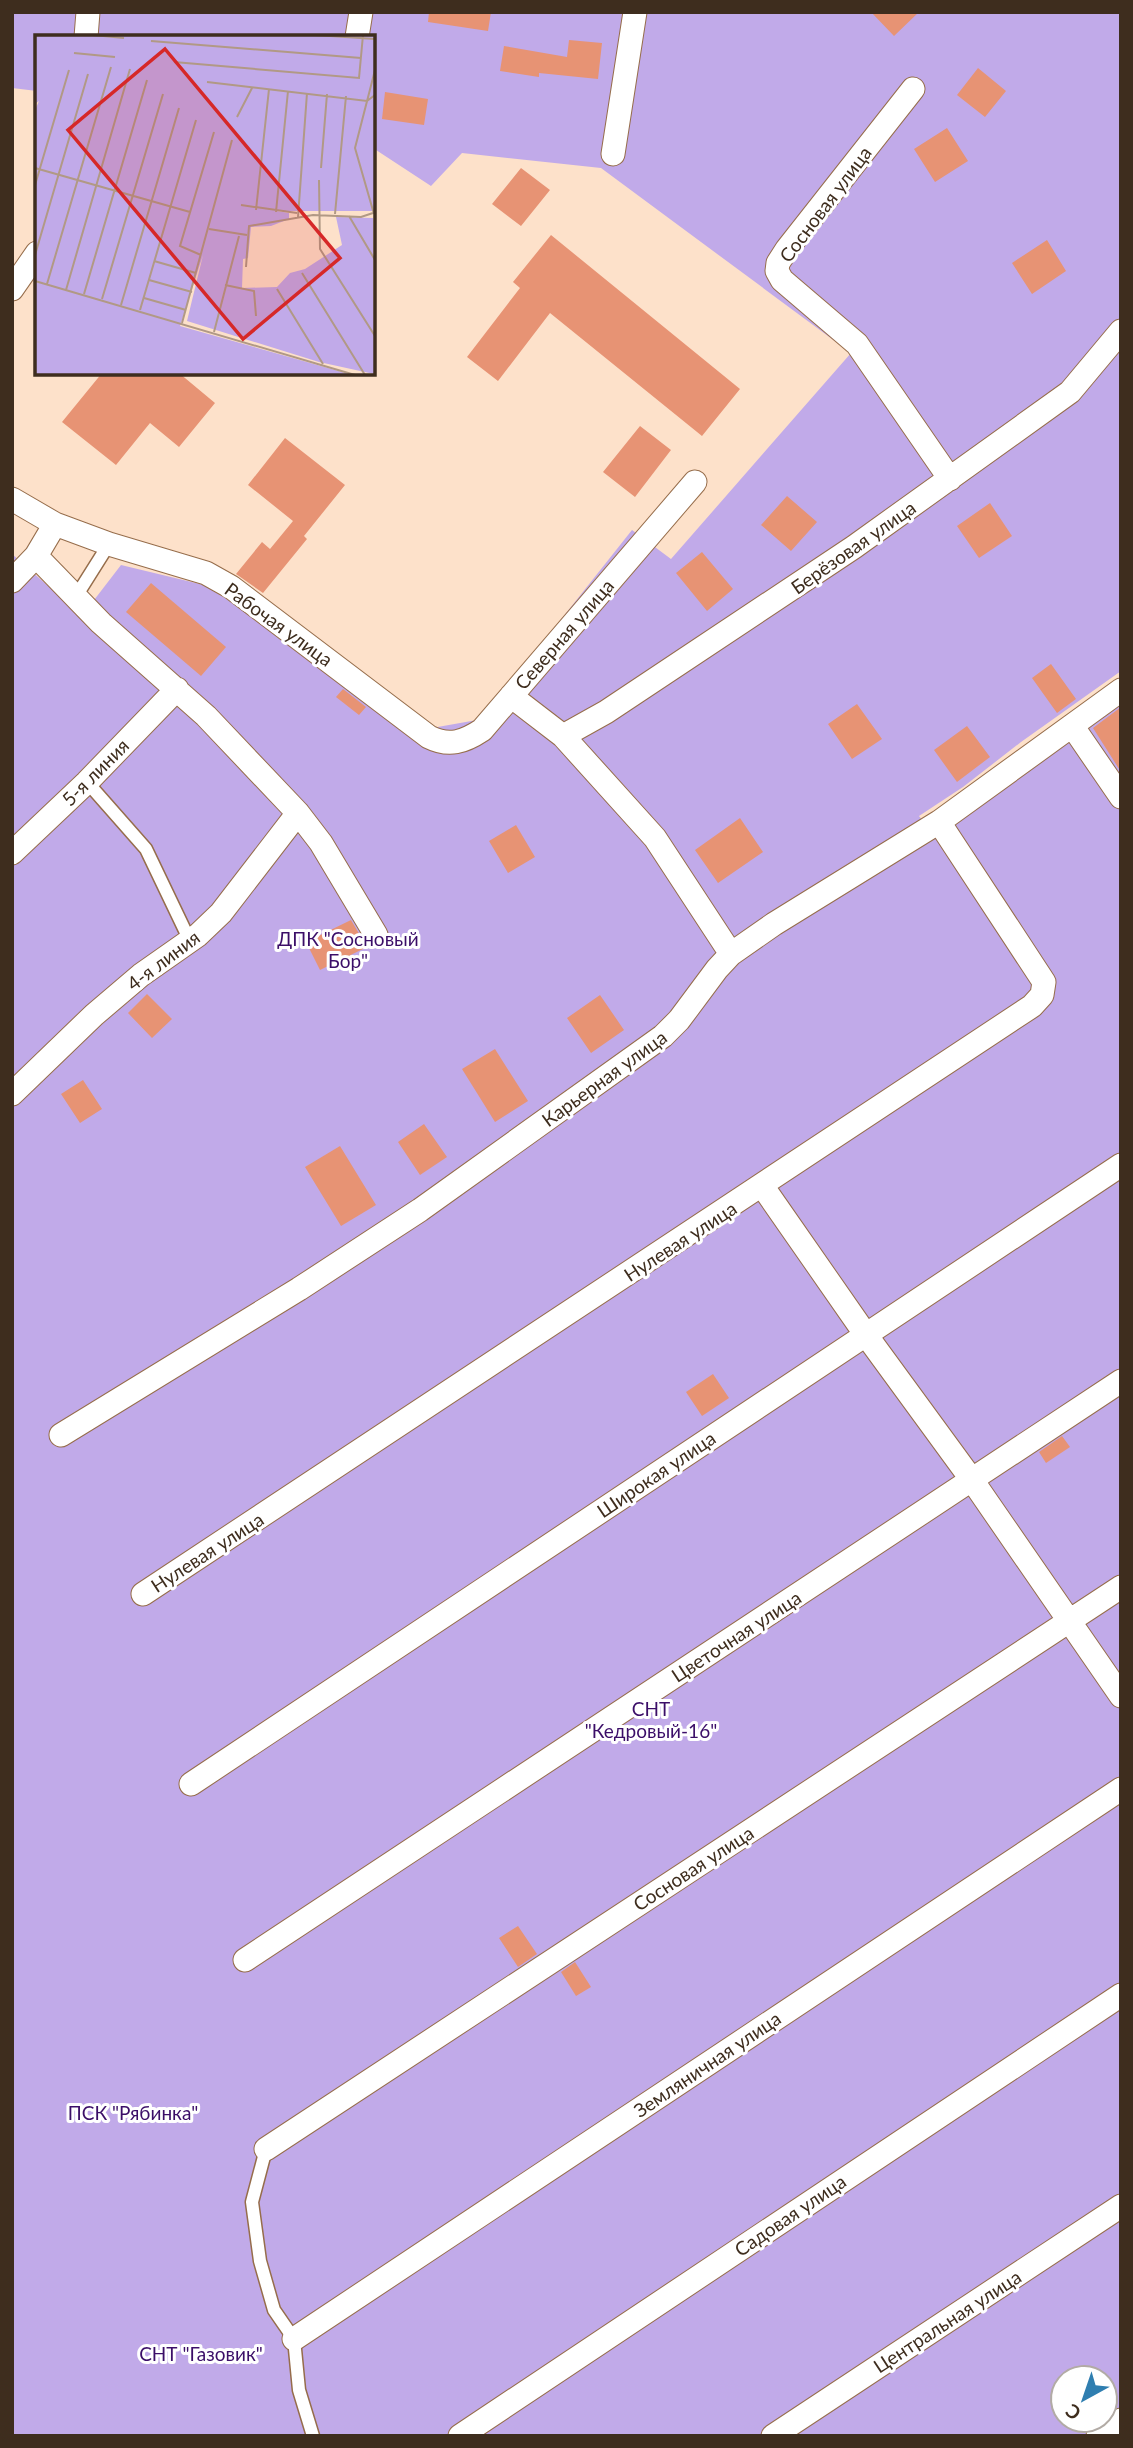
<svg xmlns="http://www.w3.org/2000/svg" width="1133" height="2448" viewBox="0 0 1133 2448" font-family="Lato,sans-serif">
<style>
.green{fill:#c1aae9;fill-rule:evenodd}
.building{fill:#e79374}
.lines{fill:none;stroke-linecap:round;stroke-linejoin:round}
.service-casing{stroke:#966d4b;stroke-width:15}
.minor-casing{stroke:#966d4b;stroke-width:25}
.service{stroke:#fff;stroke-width:12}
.minor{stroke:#fff;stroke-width:23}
.labels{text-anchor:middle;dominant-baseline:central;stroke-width:6;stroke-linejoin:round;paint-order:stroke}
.street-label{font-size:19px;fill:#3e2d1e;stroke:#fff}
.park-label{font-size:19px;fill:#3b0e68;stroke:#fff}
.inset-road{fill:none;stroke:#b19985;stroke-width:2}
.view{fill:#d62828;fill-opacity:0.15;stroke:#d62828;stroke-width:3.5}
.inset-edge{fill:none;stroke:#3e2d1e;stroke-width:3.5}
</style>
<rect width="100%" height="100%" fill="#fde1ca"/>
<path class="green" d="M12,12H1121V671L1021,742L963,787L919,816L935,838L1121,699V2436H12V865L100,782L188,690L91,604L121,565L204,585L432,728L477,720L513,680L632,530L671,559L851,353L601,168L462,153L431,186L373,148V37H37V91L12,88ZM1063,2378H1105V2420H1063Z
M12,554L163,688L81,775L12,841Z"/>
<path class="building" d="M429,12H491L488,31L428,22Z
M871,12H919L894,36Z
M569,40L602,43L598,79L539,73V77L500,71L504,46L567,57Z
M978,68L1006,91L985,117L957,95Z
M385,92L428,99L424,125L382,119Z
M947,128L968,161L935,182L914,149Z
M521,168L550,190L521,226L492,204Z
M551,235L740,389L702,436L550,313L498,381L467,357L520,288L513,282Z
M1047,240L1066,271L1032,294L1012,263Z
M102,373H179L215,403L179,447L150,423L116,465L62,422Z
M640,426L671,450L635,497L603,472Z
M285,438L345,485L304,536L307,539L263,593L236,574L262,542L270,549L293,521L248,485Z
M787,496L817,522L791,551L761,525Z
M990,503L1012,536L979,558L957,526Z
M702,552L733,589L707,611L676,573Z
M151,583L226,647L201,676L126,612Z
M1051,664L1076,699L1057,713L1032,678Z
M343,689L366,707L359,715L336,697Z
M857,704L882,739L852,759L828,724Z
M1121,707V772L1093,728Z
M967,726L990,757L957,782L934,750Z
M740,818L763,852L718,883L695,850Z
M516,825L535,857L508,873L489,841Z
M351,920L367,947L320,970L306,942Z
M147,994L172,1019L152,1038L128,1013Z
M600,995L624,1030L591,1053L567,1018Z
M495,1049L528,1101L495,1122L462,1069Z
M83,1080L102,1109L80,1123L61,1094Z
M424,1124L447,1157L420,1175L398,1142Z
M340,1146L376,1205L341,1226L305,1167Z
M713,1374L729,1398L702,1416L686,1392Z
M1062,1436L1070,1447L1046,1463L1039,1452Z
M518,1926L537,1954L518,1967L499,1938Z
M575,1962L591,1987L576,1996L561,1972Z"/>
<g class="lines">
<g class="service-casing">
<path id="service" d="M75,598L109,544
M87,782L146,849L190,941
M266,2149L252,2202L260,2261L274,2310L294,2339L299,2390L313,2436"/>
</g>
<g class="minor-casing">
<path id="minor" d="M86,37L88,12
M357,37L361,12
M913,89L787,249L778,263L777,271L782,280L857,344L950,479
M613,154L635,12
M12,289L37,253
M12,499L55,524L109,544L206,573L231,587L429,737C449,747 464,742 482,730L695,482
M36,556L101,623L206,716L298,813L321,843L376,935
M12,581L36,556L55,524
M511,696L563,736L655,838L731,954
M1073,727L1121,797
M563,736L606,712L854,547L1070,392L1121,331
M12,853L87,782L177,689
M12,1094L94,1015L141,975L198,935L221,913L298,813
M763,1187L866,1335L972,1480L1121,1696
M61,1435L299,1289L420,1210L663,1036L679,1020L717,969L731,954L774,924L939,822L1121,690
M143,1594L1032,1006L1042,995L1044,982L939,822
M191,1784L1121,1165
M245,1960L1121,1381
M266,2149L1121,1587
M294,2339L1121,1789
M460,2436L1121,1995
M773,2436L1121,2206
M1098,2436L1121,2420"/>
</g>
<use href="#service" class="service"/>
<use href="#minor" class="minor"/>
</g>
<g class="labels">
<g class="street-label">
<text transform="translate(825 204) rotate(-53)">Сосновая улица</text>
<text transform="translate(853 547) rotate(-35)">Берёзовая улица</text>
<text transform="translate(279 624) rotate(36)">Рабочая улица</text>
<text transform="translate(564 634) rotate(-49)">Северная улица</text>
<text transform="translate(95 772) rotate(-45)">5-я линия</text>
<text transform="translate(163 960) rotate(-37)">4-я линия</text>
<text transform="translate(604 1078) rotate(-36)">Карьерная улица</text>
<text transform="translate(680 1241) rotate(-33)">Нулевая улица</text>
<text transform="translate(656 1474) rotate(-34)">Широкая улица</text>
<text transform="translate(207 1552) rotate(-33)">Нулевая улица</text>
<text transform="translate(736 1636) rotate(-33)">Цветочная улица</text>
<text transform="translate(693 1868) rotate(-33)">Сосновая улица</text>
<text transform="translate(707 2064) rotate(-34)">Земляничная улица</text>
<text transform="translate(790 2215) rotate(-34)">Садовая улица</text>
<text transform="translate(947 2321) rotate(-33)">Центральная улица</text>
</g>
<g class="park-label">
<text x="348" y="938">ДПК "Сосновый<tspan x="348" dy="22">Бор"</tspan></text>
<text x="651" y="1708">СНТ<tspan x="651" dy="22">"Кедровый-16"</tspan></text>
<text x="133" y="2112">ПСК "Рябинка"</text>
<text x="201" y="2353">СНТ "Газовик"</text>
</g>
</g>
<g transform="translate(35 35)">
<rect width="340" height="340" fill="#fde1ca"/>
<path d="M0,0H339V176H242L254,178V184L236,191L216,192L213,223L208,224L207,253L242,252L255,238L270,234L307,210L301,182L338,183L339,339L284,327L152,286L168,220L145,291L314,339H0V75L4,66L0,69Z" fill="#c1aae9"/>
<path class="inset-road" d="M58,0L89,3M280,0L340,4M116,6L326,23M39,18L80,22M139,27L324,43L328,0M172,47L332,66L340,60M202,82L217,53M0,133L155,177M286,133L292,59M284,145L285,214L340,301M0,150L34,35M206,170L262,178M221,175L234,54M241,177L253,56M300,179L311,61M339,179L320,113L340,35M314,181L340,225M263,182L272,58M174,194L212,200M0,220L53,39M166,220L145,211L179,97M119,226L161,238M211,232L214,191L278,180L326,182L338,178M267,238L330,340M114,245L157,257M0,246L320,340M12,249L76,32M190,250L219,256L221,281M242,254L288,329M31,255L95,34M49,259L112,45M109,263L151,275M67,264L128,59M86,270L144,73M105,275L161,85M147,288L197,105M179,297L204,201"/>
<path class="view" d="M130,14L305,223L208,304L33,95Z"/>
<rect width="340" height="340" class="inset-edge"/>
</g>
<rect width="1133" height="2448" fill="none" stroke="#3e2d1e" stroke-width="28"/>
<g transform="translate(1084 2399) rotate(220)"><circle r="33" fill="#ffffff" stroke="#b2aba5" stroke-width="2"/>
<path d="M0-5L12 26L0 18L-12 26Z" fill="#2f7eb0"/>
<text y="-10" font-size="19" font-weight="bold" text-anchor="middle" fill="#3e2d1e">С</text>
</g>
</svg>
